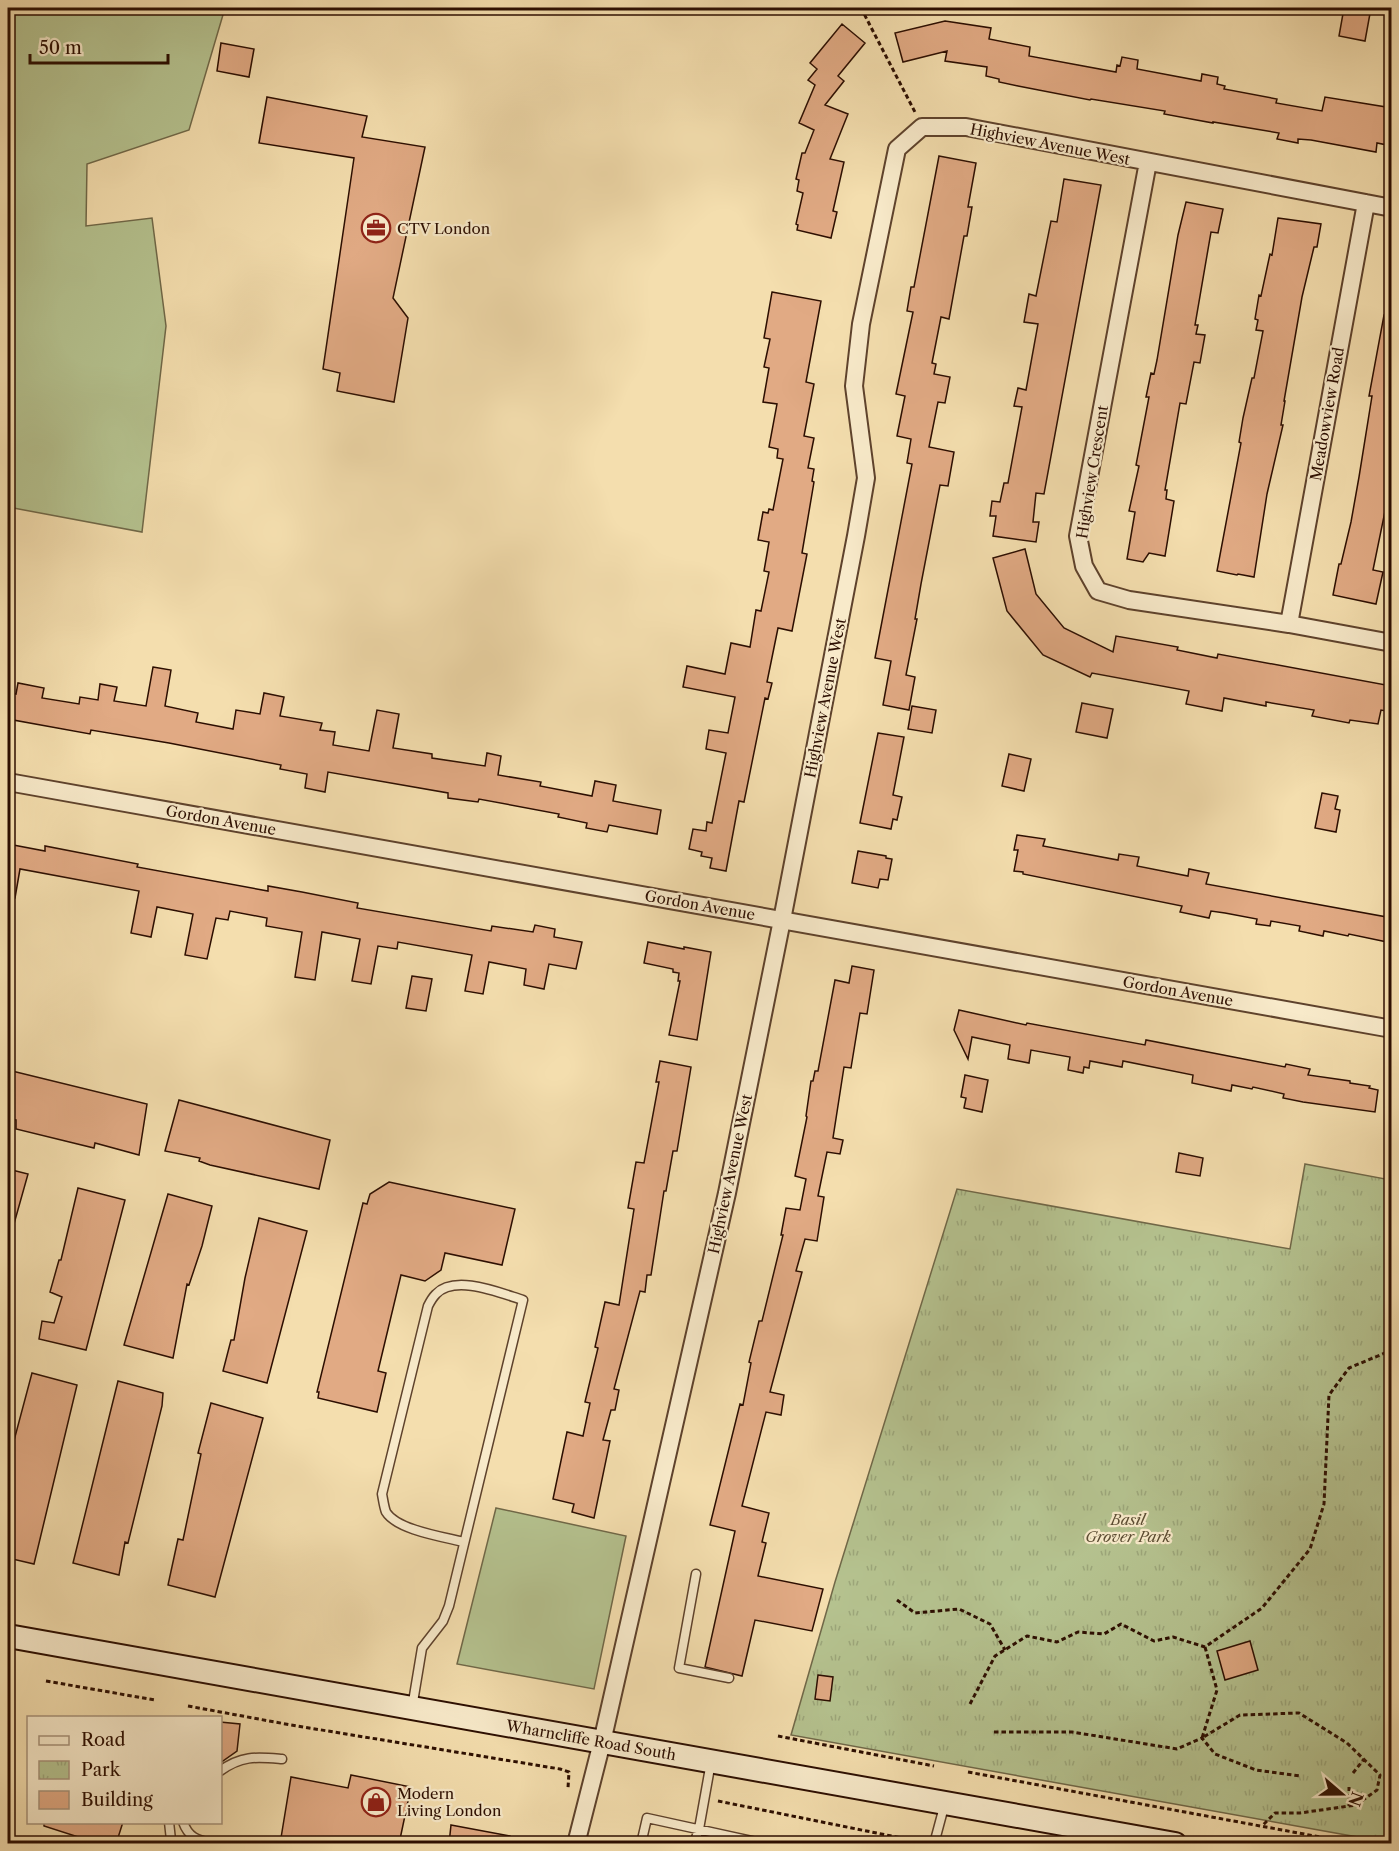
<svg xmlns="http://www.w3.org/2000/svg" width="1399" height="1851" viewBox="0 0 1399 1851" font-family="'Libre Caslon Text',serif">
<style>
.grass{fill:#b5c28f;stroke:#706848;stroke-width:1.5}
.park{fill:url(#park-tufts);stroke:#706848;stroke-width:1.5}
.building{fill:#e1aa84;stroke:#2c0e01;stroke-width:1.5}
.lines{fill:none;stroke-linecap:round;stroke-linejoin:round}
.lane-casing{stroke:#5e422c;stroke-width:11}
.street-casing{stroke:#5e422c;stroke-width:20}
.secondary-casing{stroke:#2c0e01;stroke-width:26}
.path{stroke:#2c0e01;stroke-width:3;stroke-dasharray:4.5 3;stroke-linecap:butt}
.lane{stroke:#f8eaca;stroke-width:8}
.street{stroke:#f8eaca;stroke-width:16}
.secondary{stroke:#f8eaca;stroke-width:22}
.labels{text-anchor:middle;dominant-baseline:central;stroke-width:4.5;stroke-linejoin:round;paint-order:stroke}
.street-label{font-size:15px;fill:#2c0e01;stroke:#f8eaca}
.poi-label{font-size:15px;fill:#2c0e01;stroke:#f8eaca;text-anchor:start}
.park-label{font-size:15px;font-style:italic;fill:#5c4d33;stroke:#f8eaca}
</style>
<defs>
<pattern id="park-tufts" width="24" height="20" patternUnits="userSpaceOnUse" patternTransform="scale(1.5)"><rect width="24" height="20" fill="#b5c28f"/><path d="M3 7l-1-3M5 7V3M7 7l1-3M15 17l-1-3M17 17v-4M19 17l1-3" fill="none" stroke="#9ca67a"/></pattern>
</defs>
<rect width="100%" height="100%" fill="#f4deae"/>
<filter id="stains"><feTurbulence type="fractalNoise" baseFrequency=".00333" numOctaves="4"/><feColorMatrix values="0 0 0 0 .2 0 0 0 0 .09 0 0 0 0 .02 0 0 0 .5 -.17"/></filter>
<radialGradient id="worn" r=".72"><stop offset=".6" stop-color="#630" stop-opacity="0"/><stop offset="1" stop-color="#630" stop-opacity=".3"/></radialGradient>
<path class="grass" d="M8,8H225L189,130L87,164L86,226L152,218L166,326L142,532L8,507Z
M496,1508L626,1536L594,1689L457,1664Z"/>
<path class="park" d="M1305,1164L1391,1180V1843L791,1735L835,1582L957,1189L1290,1249Z"/>
<path class="building" d="M1344,8H1371L1365,41L1339,36Z
M945,21L991,28L989,39L1030,47L1029,56L1116,72L1117,65L1120,66L1122,57L1138,60L1137,69L1201,81L1202,74L1218,77L1217,84L1225,86L1224,89L1277,99L1276,103L1322,111L1325,97L1392,108V146L1377,143L1376,152L1311,140L1298,139V143L1277,139L1279,133L1213,122V123L1164,114L1165,111L1091,99L1090,100L1018,86L999,82V79L986,76L987,67L945,61L947,51L903,62L895,33Z
M842,24L865,43L838,76L844,81L825,105L848,114L830,159L844,162L833,211L837,212L831,238L797,230L798,225L796,224L803,193L797,191L799,180L796,179L802,153H805L814,130L799,123L815,85L808,80L817,69L810,63Z
M221,43L254,49L249,77L217,71Z
M267,97L367,116L362,137L425,147L393,298L408,318L394,402L337,391L340,373L323,369L354,158L259,143Z
M939,156L976,163L968,207H972L967,236H964L949,319L941,317L932,363L936,364L934,374L950,377L945,403L938,402L929,447L954,452L948,486L940,485L921,584L915,619H917L906,675L915,677L909,710L883,705L891,661L875,658L912,464L907,463L911,439L897,436L905,396L896,394L913,312L907,311L911,287H914Z
M1064,179L1101,185L1044,494L1036,493L1033,522H1039L1036,542L993,536L996,516H990L992,501L1000,502L1004,483H1008L1022,407L1014,406L1018,388L1026,390L1038,324L1024,322L1029,294L1036,296L1051,221L1057,222Z
M1186,202L1223,209L1218,233L1211,232L1195,325H1198L1196,334L1205,335L1200,363L1194,362L1186,404L1180,403L1165,490H1167L1166,499L1174,501L1165,556L1149,553L1143,562L1127,559L1135,512L1129,511L1139,466L1136,465L1149,397H1146L1151,373L1154,374L1157,360L1178,235Z
M1278,218L1321,224L1317,247H1314L1302,297L1284,401H1285L1281,425H1283L1267,494L1254,577L1238,574L1237,575L1217,571L1241,443L1239,442L1243,418L1252,378H1254L1263,331L1256,330L1258,320L1255,319L1259,295L1261,296L1270,254L1272,255Z
M772,292L821,301L806,382L814,384L804,436L814,438L808,468L814,469L812,481L814,482L802,553L807,554L792,631L778,628L767,682L772,683L768,699L765,698L744,802L739,801L726,871L710,868L712,858L701,856L702,852L689,849L693,829L706,831L707,822L712,823L726,753L706,749L709,730L728,733L735,697L683,687L687,666L725,674L731,643L750,647L756,610L761,611L769,572L764,571L769,542L758,540L763,512L768,513L769,509L773,510L783,459L777,458L778,449L769,447L777,404L763,402L769,368L764,367L770,339L764,338Z
M1384,315L1392,316V477L1373,570L1383,572L1376,604L1333,595L1339,564H1341L1351,522L1359,477L1372,396H1369Z
M1025,549L1036,594L1064,628L1113,652L1116,636L1178,647L1177,650L1217,658L1218,654L1386,685L1385,687L1392,689V712L1381,710L1378,724L1350,720L1349,723L1312,716L1314,710L1266,702V706L1224,698L1222,711L1186,704L1189,691L1092,673L1090,677L1043,655L1007,611L993,558Z
M153,667L171,670L165,706L198,713L196,722L233,729L236,710L260,714L264,693L284,697L280,716L322,723L320,730L335,732L333,745L369,751L377,710L399,714L393,748L432,754V758L485,766L487,753L501,756L498,775L541,782L540,786L592,796L595,781L616,785L613,801L661,810L657,834L609,825L607,832L586,828L587,823L558,817L559,814L479,799L478,802L448,798V793L328,772L325,792L305,788L307,774L280,769L281,765L169,743L91,730L90,734L8,719V692L16,694L18,683L44,688L42,698L79,704L80,697L98,700L100,684L117,687L114,701L146,706Z
M1082,703L1113,709L1107,738L1076,732Z
M912,706L936,710L932,733L908,729Z
M878,733L904,737L893,795L902,797L897,820L893,819L891,829L860,823Z
M1009,754L1031,759L1024,791L1002,786Z
M1322,793L1338,796L1335,809L1340,810L1336,832L1315,828Z
M1017,835L1045,839L1043,846L1118,860L1119,854L1139,857L1137,866L1188,876L1189,869L1209,873L1206,884L1392,918V943L1349,934L1348,936L1324,931L1323,936L1299,931L1300,926L1271,921L1270,926L1256,924L1257,919L1225,913L1211,911L1209,918L1180,912L1182,906L1023,874V872L1014,871L1018,850H1014Z
M8,844L45,851V846L138,864L137,867L268,891V886L302,892L358,903L357,908L491,931L492,926L533,932L535,925L555,929L554,937L582,942L576,969L549,964L544,989L524,985L526,969L489,962L483,994L465,991L472,955L398,942L397,949L378,946L371,984L352,981L360,939L322,932L315,980L295,977L302,932L266,926L267,918L230,911L228,920L216,918L207,959L185,955L193,914L157,907L151,937L131,933L139,891L20,869L15,898H8Z
M858,851L886,856V858L892,859L888,880L880,879L878,888L852,883Z
M648,942L684,949V947L711,952L697,1040L669,1035L680,981H678L679,973L673,972V969L644,963Z
M852,966L874,970L867,1014L860,1013L851,1068L844,1067L833,1138L843,1140L840,1154L827,1152L818,1196L824,1197L817,1241L805,1239L796,1271L802,1272L770,1392L784,1395L781,1415L766,1412L742,1506L769,1513L762,1542L766,1543L758,1576L823,1589L812,1631L755,1620L742,1676L705,1667L735,1531L710,1525L740,1404L743,1405L751,1363L749,1362L759,1321H762L783,1235H781L786,1208L800,1210L806,1179L795,1176L807,1117L806,1116L811,1081H813L815,1071H818L835,980L849,983Z
M412,976L432,979L426,1011L406,1008Z
M959,1010L1026,1025L1027,1023L1145,1045L1146,1040L1285,1067L1286,1064L1310,1069L1308,1075L1350,1081V1083L1370,1086L1369,1088L1378,1090L1375,1112L1303,1102L1283,1098L1284,1094L1253,1087L1252,1089L1232,1085L1231,1091L1192,1083L1193,1075L1123,1061L1122,1067L1090,1061L1089,1068L1084,1067L1083,1073L1068,1070L1070,1057L1031,1050L1029,1063L1008,1059L1010,1045L972,1037L968,1059L954,1030Z
M660,1061L691,1067L677,1151H673L666,1191H664L651,1275H647L645,1292L640,1291L614,1389L619,1390L615,1410H611L603,1440L610,1441L594,1518L572,1512L574,1504L553,1499L567,1432L583,1436L590,1403L585,1402L598,1348L595,1347L605,1302L619,1305L634,1209L628,1208L636,1162L644,1163L659,1082H656Z
M8,1070L147,1104L139,1155L95,1143L94,1148L16,1129V1120L8,1119Z
M965,1075L988,1080L982,1112L964,1108L966,1098L961,1097Z
M179,1100L330,1140L319,1189L210,1165L199,1161L200,1158L165,1151Z
M1179,1153L1203,1158L1200,1176L1176,1172Z
M8,1169L28,1174L12,1231H8Z
M389,1182L515,1209L502,1265L445,1253L441,1270L425,1281L401,1275L378,1371L386,1373L377,1412L318,1398L319,1392H317L363,1203L367,1204L370,1194Z
M78,1188L125,1200L86,1350L39,1339L42,1321L54,1323L62,1297L50,1292L59,1260H61Z
M168,1194L212,1206L202,1246L189,1285L187,1284L173,1358L124,1345Z
M259,1218L307,1231L267,1383L223,1371L231,1340H234L245,1278Z
M32,1373L77,1385L34,1564L8,1558V1463Z
M118,1381L163,1393L162,1406L128,1543L125,1542L119,1575L73,1563Z
M211,1403L263,1418L215,1597L168,1585L178,1539L183,1540L201,1454L198,1453Z
M1250,1641L1258,1670L1225,1680L1217,1651Z
M818,1675L833,1677L830,1701L815,1699Z
M220,1722L240,1724L237,1751L220,1763Z
M351,1775L411,1787L399,1844H280L291,1777L348,1788Z
M44,1822H123L116,1844H100L44,1826Z
M451,1825L510,1836L509,1844H449Z"/>
<g class="lines">
<g class="lane-casing">
<path id="lane" d="M696,1574L679,1668L729,1678
M412,1708L422,1648L443,1621L449,1606L523,1300C500,1293 455,1274 436,1294C433,1297 430,1302 428,1306L382,1494C383,1499 384,1507 386,1512C397,1530 444,1537 464,1542
M220,1771C242,1755 257,1757 282,1759
M169,1822L171,1840L176,1844
M183,1822C189,1839 199,1840 214,1844
M641,1844L647,1818L766,1844
M694,1844L699,1829L711,1762
M934,1844L945,1803"/>
</g>
<g class="street-casing">
<path id="street" d="M1148,162L1078,536L1084,566L1098,591L1129,600L1289,624L1392,643
M1289,624L1366,203
M8,782L1392,1029
M576,1844L602,1742L727,1193L782,920L856,536L866,478L854,386L861,324L897,149L922,127H966L1392,208"/>
</g>
<g class="secondary-casing">
<path id="secondary" d="M8,1636L1175,1844"/>
</g>
<path class="path" d="M861,8L916,114
M897,1600L915,1613L959,1609L990,1624L1005,1650
M1205,1647L1217,1690L1202,1738L1240,1715L1299,1713L1347,1743L1380,1775L1377,1790L1356,1805L1300,1813H1275L1262,1826
M46,1681L155,1700
M970,1704L995,1656L1027,1636L1057,1642L1078,1632L1104,1634L1121,1624L1154,1641L1173,1637L1205,1647L1262,1608L1310,1549L1324,1504L1329,1395L1349,1368L1392,1350
M188,1706L291,1725L560,1769L569,1772L568,1788
M994,1732H1072L1177,1749L1202,1738L1215,1754L1256,1770L1300,1776
M778,1736L934,1766
M968,1772L1358,1844
M1353,1773L1364,1759
M718,1801L916,1841
M1349,1806V1787"/>
<use href="#lane" class="lane"/>
<use href="#street" class="street"/>
<use href="#secondary" class="secondary"/>
</g>
<defs>
<g id="office-ring" transform="scale(1.5)"><circle r="9.5" fill="#f8eaca" stroke="#8f2418" stroke-width="1.5"/><path d="M-6-3h4V-5.5h4V-3h4V5H-6ZM-1-4.5V-3h2v-1.5ZM-6 0V1H6V0Z" fill="#8f2418"/></g>
<g id="shop-ring" transform="scale(1.5)"><circle r="9.5" fill="#f8eaca" stroke="#8f2418" stroke-width="1.5"/><path d="M-5-2.5h2.3a2.7 3.5 0 0 1 5.4 0H5L5.5 6h-11ZM-1.5-2.5h3a1.5 2.3 0 0 0-3 0Z" fill="#8f2418"/></g>
</defs>
<g fill-rule="evenodd">
<use href="#office-ring" x="376" y="228"/>
<use href="#shop-ring" x="376" y="1802"/>
</g>
<g class="labels">
<g class="street-label">
<text transform="translate(1050 144) rotate(11)">Highview Avenue West</text>
<text transform="translate(1327 414) rotate(-80)">Meadowview Road</text>
<text transform="translate(1092 472) rotate(-81)">Highview Crescent</text>
<text transform="translate(825 698) rotate(-79)">Highview Avenue West</text>
<text transform="translate(221 820) rotate(10)">Gordon Avenue</text>
<text transform="translate(700 905) rotate(10)">Gordon Avenue</text>
<text transform="translate(1178 991) rotate(10)">Gordon Avenue</text>
<text transform="translate(730 1174) rotate(-78)">Highview Avenue West</text>
<text transform="translate(591 1740) rotate(10)">Wharncliffe Road South</text>
</g>
<g class="poi-label">
<text x="397" y="228">CTV London</text>
<text x="397" y="1793">Modern<tspan x="397" dy="17">Living London</tspan></text>
</g>
<g class="park-label">
<text x="1128" y="1519">Basil<tspan x="1128" dy="17">Grover Park</tspan></text>
</g>
</g>
<rect width="1399" height="1851" fill="none" stroke="#f4deae" stroke-width="30"/>
<rect x="9" y="9" width="1381" height="1833" fill="none" stroke="#2c0e01" stroke-width="3"/>
<rect x="15" y="15" width="1369" height="1821" fill="none" stroke="#2c0e01" stroke-width="1.5"/>
<rect x="27" y="1716" width="195" height="108" fill="#f8eaca" stroke="#a6927a" stroke-width="1.5"/>
<rect x="39" y="1736" width="30" height="9" fill="#f8eaca" stroke="#a6927a" stroke-width="1.5"/>
<text x="81" y="1746" font-size="18" fill="#2c0e01">Road</text>
<rect x="39" y="1761" width="30" height="18" fill="url(#park-tufts)" stroke="#a6927a" stroke-width="1.5"/>
<text x="81" y="1776" font-size="18" fill="#2c0e01">Park</text>
<rect x="39" y="1791" width="30" height="18" fill="#e1aa84" stroke="#a6927a" stroke-width="1.5"/>
<text x="81" y="1806" font-size="18" fill="#2c0e01">Building</text>
<g transform="translate(1342 1794) rotate(110)" stroke="#f8eaca" stroke-width="4.5" paint-order="stroke">
<path d="M0-4.5L10 22L0 15L-10 22Z" fill="#2c0e01"/>
<text y="-9" font-size="16" font-weight="bold" text-anchor="middle" fill="#2c0e01">N</text>
</g>
<path d="M30 54v9h138v-9" fill="none" stroke="#2c0e01" stroke-width="3"/>
<text x="39" y="54" font-size="18" fill="#2c0e01" stroke="#f8eaca" stroke-width="4.5" paint-order="stroke">50 m</text>
<rect width="100%" height="100%" filter="url(#stains)"/>
<rect width="100%" height="100%" fill="url(#worn)"/>
</svg>
